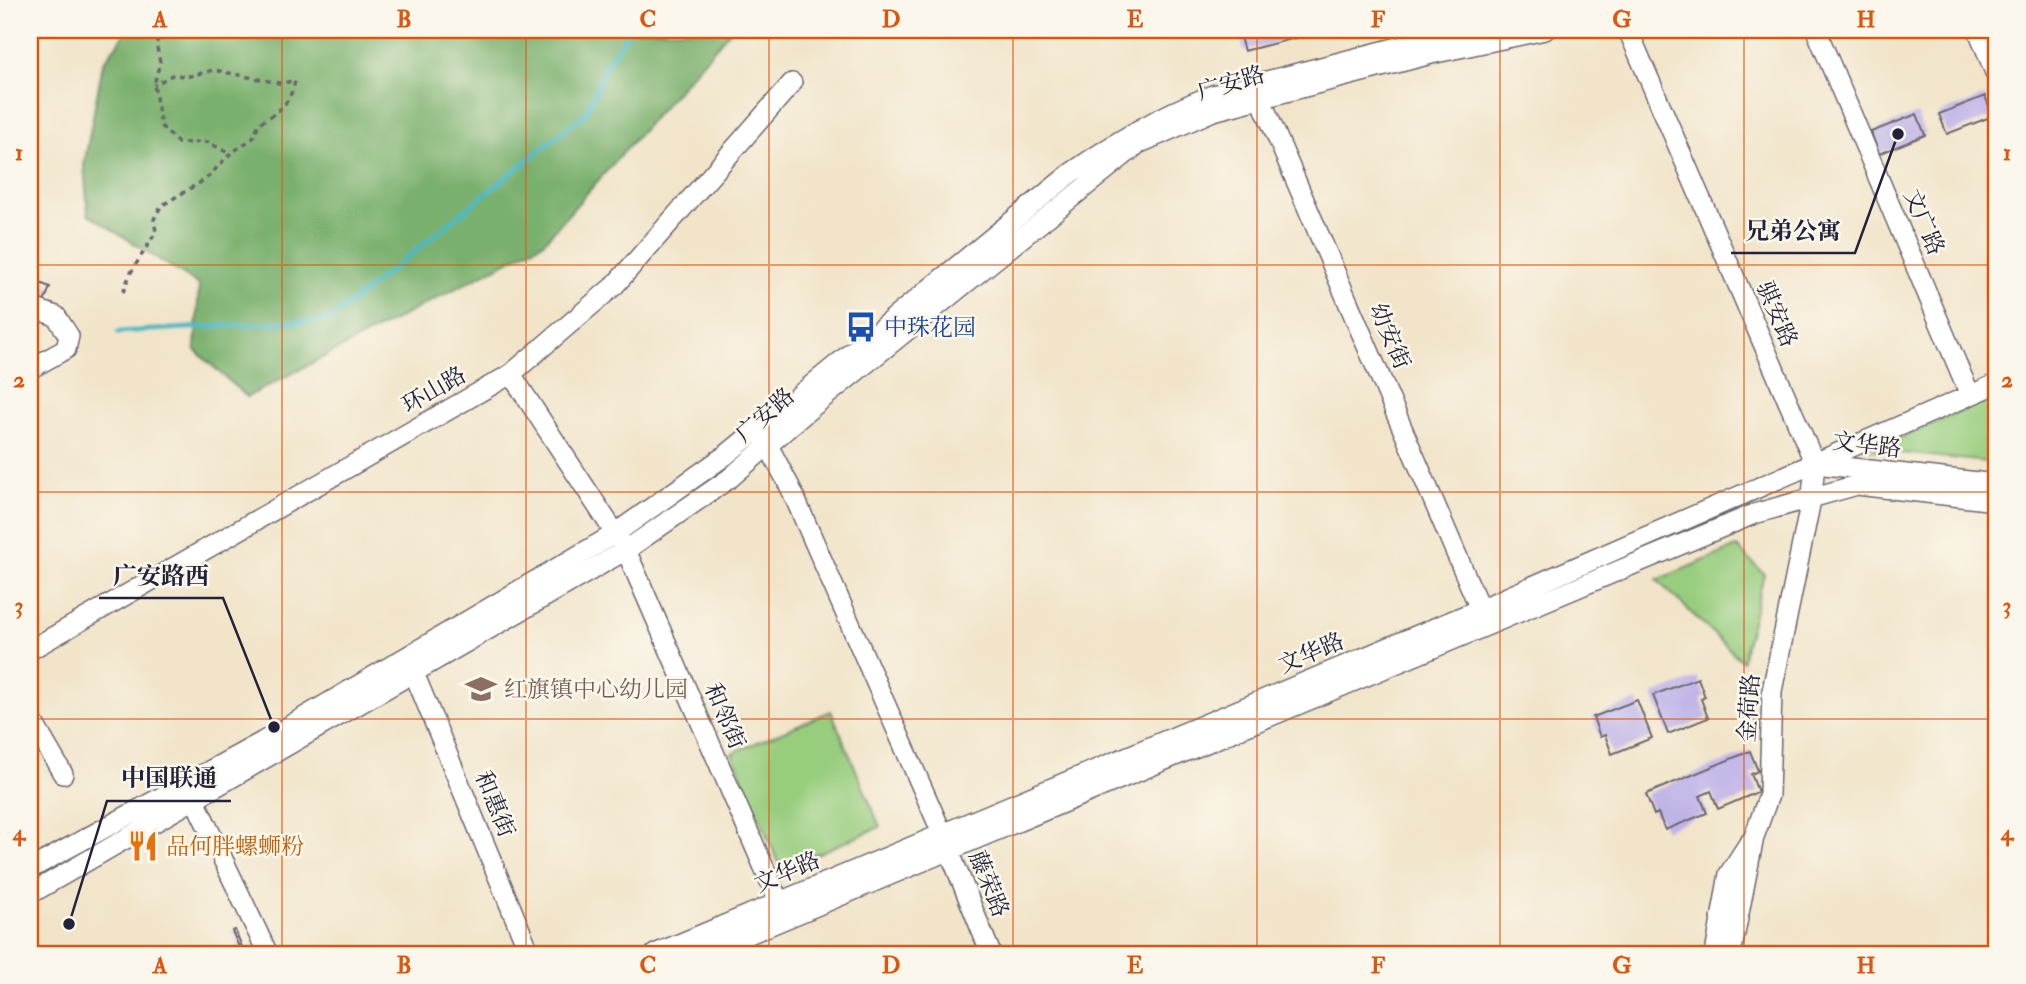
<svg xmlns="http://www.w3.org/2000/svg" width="2026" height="984" viewBox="0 0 2026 984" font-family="'IM FELL Double Pica','Noto Serif SC',serif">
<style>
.green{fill:#98cd7e;stroke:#5d785c;stroke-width:2}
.forest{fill:#7ab06d;stroke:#4e6954;stroke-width:2}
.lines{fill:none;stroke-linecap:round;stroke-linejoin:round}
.stream{stroke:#4bb9c2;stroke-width:5}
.building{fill:#bfb3e7}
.minor-casing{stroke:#6a666d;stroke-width:22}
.path{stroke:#6a666d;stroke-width:3.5;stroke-dasharray:5 5;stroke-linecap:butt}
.minor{stroke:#fff;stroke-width:19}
.grid{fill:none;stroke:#de560e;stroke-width:2;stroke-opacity:0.55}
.labels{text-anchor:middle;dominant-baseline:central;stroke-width:5;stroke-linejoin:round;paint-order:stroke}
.street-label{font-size:23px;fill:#22223b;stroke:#fbf7ec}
.transit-label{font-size:23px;fill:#164399;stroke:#fbf7ec;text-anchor:start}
.education-label{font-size:23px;fill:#785e54;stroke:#fbf7ec;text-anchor:start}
.food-label{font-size:23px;fill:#c56008;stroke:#fbf7ec;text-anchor:start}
.leader{fill:none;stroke:#22223b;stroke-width:2.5}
.callout-dot{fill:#22223b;stroke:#fbf7ec;stroke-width:2.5}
.callout-label{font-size:24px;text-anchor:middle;font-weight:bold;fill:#22223b;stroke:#fbf7ec;stroke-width:5;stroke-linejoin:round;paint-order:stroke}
.neatline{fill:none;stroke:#de560e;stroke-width:2.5}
.grid-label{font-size:23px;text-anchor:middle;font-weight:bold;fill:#de560e}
</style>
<rect width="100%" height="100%" fill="#fbf7ec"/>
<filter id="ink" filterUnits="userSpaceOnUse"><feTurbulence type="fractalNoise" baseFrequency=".0143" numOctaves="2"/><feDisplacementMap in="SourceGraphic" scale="14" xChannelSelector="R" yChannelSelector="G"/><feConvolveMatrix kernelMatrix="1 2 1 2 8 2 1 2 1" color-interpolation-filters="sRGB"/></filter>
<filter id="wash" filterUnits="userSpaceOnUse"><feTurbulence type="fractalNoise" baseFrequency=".00686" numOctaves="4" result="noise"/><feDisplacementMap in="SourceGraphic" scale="28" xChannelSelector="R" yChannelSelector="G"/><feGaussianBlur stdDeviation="1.57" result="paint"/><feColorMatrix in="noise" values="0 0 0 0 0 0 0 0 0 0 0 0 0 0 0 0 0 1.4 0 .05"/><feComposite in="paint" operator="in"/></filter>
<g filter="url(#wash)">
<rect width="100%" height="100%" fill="#f1e4c9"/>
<path class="green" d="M1996,396V463L1872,450Z
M1737,547L1764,574L1742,661L1657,580Z
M831,711L880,827L781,869L732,753Z"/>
<path class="forest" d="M128,30H731L543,243L247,397L195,350L199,285L88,214L84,165L103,63Z"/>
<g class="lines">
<path class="stream" d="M118,332L329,320L586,113L607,63L630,30"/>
</g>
<g id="blocks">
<path class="building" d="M1163,30H1182L1172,39Z
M1238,30H1323V31L1244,51Z
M1985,96L1993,116L1947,134L1939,114Z
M1917,114L1925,135L1879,154L1871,132Z
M30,279L50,287L33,330L30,329Z
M1698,678L1705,697L1701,699L1708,718L1668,734L1653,695Z
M1637,700L1652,738L1612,754L1605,735L1600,737L1593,717Z
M1750,751L1758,771L1751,774L1758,792L1718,809L1711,791L1700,796L1707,813L1665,830L1658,813L1654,815L1646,794Z
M235,930L245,954H242L232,931Z"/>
</g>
</g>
<g filter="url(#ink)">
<use href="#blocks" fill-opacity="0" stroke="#6a666d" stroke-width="2"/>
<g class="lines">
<g class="minor-casing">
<path id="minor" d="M1628,30L1815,464L1812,495L1772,691L1769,795L1754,837L1731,954
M1816,30L1970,395
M1978,30L1996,75
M1256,88L1480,609L1475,619
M30,307L56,316L69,336L66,349L30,369
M511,374L626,550L779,902
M763,436L790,487L942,833L991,954
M1816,464L1996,484
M30,650L511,374L615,285L792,83
M409,661L530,954
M30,717L63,774
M189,788L268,954
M30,869L262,742L613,535L726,455L1071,173C1117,141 1160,115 1213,95L1464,30
M30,894L626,550L730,478L811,408L1138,144L1213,111L1431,54L1545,30
M655,954L1480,609L1996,384
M701,954L1754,514L1857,485L1996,501
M1715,954L1729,874L1749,843"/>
</g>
<path class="path" d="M164,30L156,43L160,62L154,85L161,126L178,143L208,142L230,154
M123,292L130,274L156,232L154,219L161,206L206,179L230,154L253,138L259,123C279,112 290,104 295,81L279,83L214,70L186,77L174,74L154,85"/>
<use href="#minor" class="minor"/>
</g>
</g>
<path class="grid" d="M282,30V954M526,30V954M769,30V954M1013,30V954M1257,30V954M1500,30V954M1744,30V954M30,265H1996M30,492H1996M30,719H1996"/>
<defs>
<g id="bus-bare" transform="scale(2.415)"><path d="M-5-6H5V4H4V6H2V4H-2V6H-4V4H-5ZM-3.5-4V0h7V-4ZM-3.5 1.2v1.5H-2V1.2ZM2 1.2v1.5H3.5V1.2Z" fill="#1a4fb4" stroke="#fbf7ec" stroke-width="2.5" paint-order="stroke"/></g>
<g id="school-bare" transform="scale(2.415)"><path d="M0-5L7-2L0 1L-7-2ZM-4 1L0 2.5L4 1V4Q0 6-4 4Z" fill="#8d6e63" stroke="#fbf7ec" stroke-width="2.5" paint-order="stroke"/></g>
<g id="restaurant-bare" transform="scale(2.415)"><path d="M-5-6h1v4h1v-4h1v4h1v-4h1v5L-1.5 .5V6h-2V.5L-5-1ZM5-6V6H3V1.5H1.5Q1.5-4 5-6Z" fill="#e8710a" stroke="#fbf7ec" stroke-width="2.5" paint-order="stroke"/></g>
</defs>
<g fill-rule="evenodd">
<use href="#bus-bare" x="861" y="327"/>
<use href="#school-bare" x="481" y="689"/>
<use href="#restaurant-bare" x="143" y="846"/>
</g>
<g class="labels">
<g class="street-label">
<text transform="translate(1231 83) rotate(-16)">广安路</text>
<text transform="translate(1924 222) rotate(67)">文广路</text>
<text transform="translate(1777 314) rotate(67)">骐安路</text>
<text transform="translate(1390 336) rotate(67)">幼安街</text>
<text transform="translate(434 390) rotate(-30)">环山路</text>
<text transform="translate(765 415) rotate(-41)">广安路</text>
<text transform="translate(1867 445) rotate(7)">文华路</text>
<text transform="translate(1311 653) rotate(-23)">文华路</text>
<text transform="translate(1749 708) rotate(-86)">金荷路</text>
<text transform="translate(725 716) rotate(67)">和邻街</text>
<text transform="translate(495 804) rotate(68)">和惠街</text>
<text transform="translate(787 872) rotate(-23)">文华路</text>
<text transform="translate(989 884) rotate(68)">藤荣路</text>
</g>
<g class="transit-label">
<text x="884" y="327">中珠花园</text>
</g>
<g class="education-label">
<text x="504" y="689">红旗镇中心幼儿园</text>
</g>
<g class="food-label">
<text x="166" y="846">品何胖螺蛳粉</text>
</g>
</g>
<path class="leader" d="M1898 134L1855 253H1731M274 727L223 598H99M69 924L107 801H231"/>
<g class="callout-dot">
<circle cx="1898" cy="134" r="7"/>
<circle cx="274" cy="727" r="7"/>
<circle cx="69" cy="924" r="7"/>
</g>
<g class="callout-label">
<text x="1793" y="239">兄弟公寓</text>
<text x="161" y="584">广安路西</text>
<text x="169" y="786">中国联通</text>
</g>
<rect width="2026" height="984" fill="none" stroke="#fbf7ec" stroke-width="77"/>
<rect x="38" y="38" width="1950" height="908" class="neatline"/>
<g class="grid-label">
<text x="160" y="27">A</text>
<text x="404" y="27">B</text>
<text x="648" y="27">C</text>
<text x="891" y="27">D</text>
<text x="1135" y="27">E</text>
<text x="1378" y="27">F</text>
<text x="1622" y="27">G</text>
<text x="1866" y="27">H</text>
<text x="19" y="160">1</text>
<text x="2007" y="160">1</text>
<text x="19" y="387">2</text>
<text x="2007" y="387">2</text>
<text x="19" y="613">3</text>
<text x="2007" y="613">3</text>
<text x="19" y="840">4</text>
<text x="2007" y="840">4</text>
<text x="160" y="973">A</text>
<text x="404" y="973">B</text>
<text x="648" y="973">C</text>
<text x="891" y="973">D</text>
<text x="1135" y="973">E</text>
<text x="1378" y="973">F</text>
<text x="1622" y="973">G</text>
<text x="1866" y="973">H</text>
</g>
</svg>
